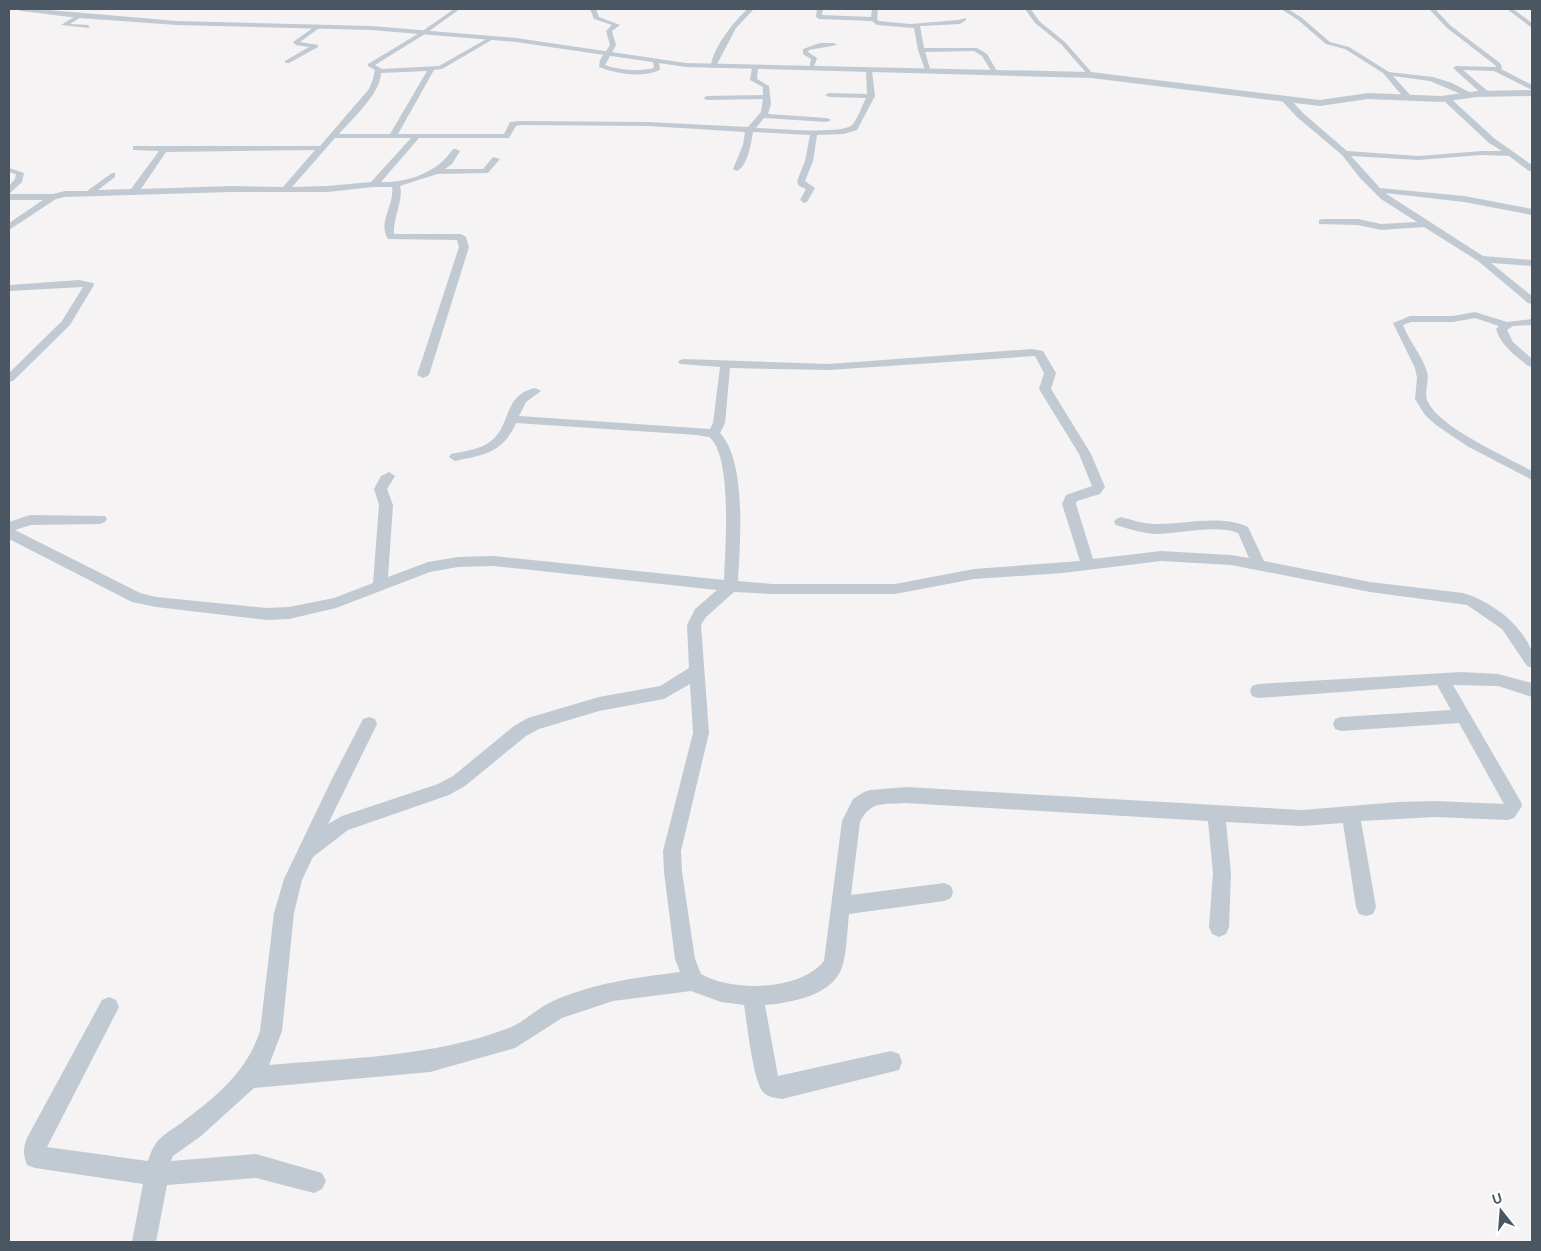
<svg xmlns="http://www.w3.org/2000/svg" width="1541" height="1251" viewBox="0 0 1541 1251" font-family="'DM Sans',sans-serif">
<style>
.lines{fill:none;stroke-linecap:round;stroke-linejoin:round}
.minor{fill:#c1cad2;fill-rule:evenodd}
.tertiary{fill:#c1cad2;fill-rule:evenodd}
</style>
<rect width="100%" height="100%" fill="#f5f3f3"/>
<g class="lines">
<path class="minor" d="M454,9H460L425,34L375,65L382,69L439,66L490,37L495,38L442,69L434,70L398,134H504L510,122L521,121L648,122L748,127L761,112L763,99L707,100L703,98L707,96L763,95V87L750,80L752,68L755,66L758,68L757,79L769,86L771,104L768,114L827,118L831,120L827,122L764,118L756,128C771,128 843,135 852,125C858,118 862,106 866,98L829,97L825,95L829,93L867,94L866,71L869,69L872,71L875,96L857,130L844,134L817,135L813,161L805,181L815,188L807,202L804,203L800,200L806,189L799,186L797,181L805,161L810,135L753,132C751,143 748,166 737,171L733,169L743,145L745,132L648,126L521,125L516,126L509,138H419L381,182C408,183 438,172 453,149H456L460,151L452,164L445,169H483L493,157L500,159L488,173L437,174L400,186C404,198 393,218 394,234H461L466,237L469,247L429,375L423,378L417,375L459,247L457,240L388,239C377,222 395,205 392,187H374L327,192H231L65,197L56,199L9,230V223L43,200H9V194H53L65,191H87L112,173H115V177L98,190L131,189L159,151L136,150H133V146H320L369,89L373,79L375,70L368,66V64L421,32ZM427,71L390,134H339C352,119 381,93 381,73ZM335,138H411L371,182L327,186L292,187ZM315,150L283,187L231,186L141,189L166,152Z
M590,9H596L599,17L620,25L612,31L616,45L605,65C619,70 639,72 654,68L653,62L656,60L659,62L660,70C642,78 617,74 599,67L600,60L610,45L606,31L612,25L594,19Z
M748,9H754L736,28L715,68H711C710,52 735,19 748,9Z
M817,9H823L822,15L871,17L872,9H878L877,19L879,21L910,24L958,20L966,18V20L960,24L920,26L924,48H977L987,54L998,73L993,74L982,56L974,51L925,52L931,72L926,73L918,50L914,28L877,25L872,21L819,19L816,17Z
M1025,9H1031L1039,21L1065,42L1093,74V76H1089L1061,44L1035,23Z
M1281,9H1288L1302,18L1330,42L1349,47L1389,72L1433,77L1452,83L1475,95L1468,97L1430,81L1393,76L1412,97L1405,99L1383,73L1345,49L1326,44L1298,20Z
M1429,9H1435L1451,26L1500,63L1502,67L1501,69L1532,85V90L1494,71L1463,70L1491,94L1484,96L1453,68L1456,66L1496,67L1495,65L1447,28Z
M1507,9H1513L1532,23V28Z
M79,14L81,17L70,24L88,25L90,28L61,25Z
M317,25L322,26L300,42L318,45V47L289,63H285V61L309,47L296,45L293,42Z
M820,43H834L837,45L809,50L808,52L817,58L813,70H809L811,59L803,54V49Z
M1282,97H1288L1303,113L1347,151L1418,156L1482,151H1502L1489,143L1442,99L1449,97L1495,139L1532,165V171H1529L1509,156L1482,155L1418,160L1351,156L1380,188L1464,196L1532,209V215L1464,202L1385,193L1483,256L1532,260V266L1491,263L1532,296V304L1528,303L1478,261L1424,227L1381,230L1358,225L1319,224V220L1322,219H1358L1381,224L1417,222L1381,199L1360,178L1342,155L1297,117L1282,101Z
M9,168L24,173L22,182L9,194V186L15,179L16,174L9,172Z
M79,280L93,283L94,285L70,325L13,381L9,382V373L62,321L83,287L9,291V285Z
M1475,312L1507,322L1532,319V325L1513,326L1507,330L1513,342L1532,359V367L1528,366C1515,355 1501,346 1496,329L1499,326L1475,318L1453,322H1411L1403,325C1409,341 1422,355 1427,372C1430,382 1423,393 1428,402C1440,428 1507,457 1532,471V480L1467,446L1436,425L1425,415L1415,399L1417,378L1415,368L1393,323L1410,316H1453Z
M1032,349L1043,351L1056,373L1051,389L1091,454L1105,487L1100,494L1077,501L1076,504L1093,559L1161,551L1231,555L1249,558L1238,533C1217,524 1178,534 1155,534C1142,533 1129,529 1116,525L1114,522L1116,519L1121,517C1132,520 1144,524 1155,524C1185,525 1219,514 1248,527L1264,561L1370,582L1463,593C1490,601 1519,622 1531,649C1534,654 1532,662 1532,668L1527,666L1502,629L1467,605L1370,592L1231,565L1161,561L1063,573L974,579L895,594H772L734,592L706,617L701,625L709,733L681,851L682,872L695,959L701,974C732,992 800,991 824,961L842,821L853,799L864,792L870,790L906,787L1302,810L1398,802L1435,801L1504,804L1459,723L1341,731L1335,729L1333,724L1335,719L1341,717L1451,710L1437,685L1258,698L1252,696L1250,691L1252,686L1258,684L1461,672L1498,674L1532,683V697L1498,686L1453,685L1521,802L1522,806L1514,818L1508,820L1435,817L1361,821L1376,907L1373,914L1366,916L1359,914L1356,907L1343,823L1302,826L1226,822L1231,873L1229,927L1226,934L1219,937L1212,934L1209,927L1213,873L1208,821L906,803C884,805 871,800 860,822L851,895L944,883L951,886L953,892L951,898L944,901L849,914C847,931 847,949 843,964C836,995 791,1003 765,1005L778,1076L891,1051L899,1054L902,1062L899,1070L782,1099C776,1098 768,1097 764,1093C753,1083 747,1022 744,1005L721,1002L691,991L613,1001L562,1018L515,1048L430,1072L254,1088L201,1136L173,1156L171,1161L256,1154L322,1173L326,1181L322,1189L314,1193L256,1178L167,1185L156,1242H132L143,1184L35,1168L27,1165C23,1155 23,1148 27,1138L102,1000L109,997L116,1000L119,1007L47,1147L148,1161C156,1135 166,1135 185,1120C218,1095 247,1071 260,1031L274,913L284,879L331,781L363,719L369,717L375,719L377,724L328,824L342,816L438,784L453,776L514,726L528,718L599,697L660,686L689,668L687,625L695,609L717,590L494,566L458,567L430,572L336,608L289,619L267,620L156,607L132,602L9,539V522L30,515L105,516L107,519L105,522L100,524L31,525L15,530L140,593L156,597L267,608L289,607L334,598L373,583L379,505L374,489L381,476L389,472L395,476L387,489L393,505L388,577L428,562L458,557L494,556L724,580C725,551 733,455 709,437L697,435L516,423C503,453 484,455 455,461L449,457L451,454C464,451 480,450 491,441C511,426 503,395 535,388L541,391L526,402L519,416L710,429L713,423L720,367L680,364L678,362L680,360L684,359L829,364ZM1035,356L1044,373L1039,389L1079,454L1092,486L1066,495L1062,504L1080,561L974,569L895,584H772L738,581C740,543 747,462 720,433L725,423L730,368L829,370ZM690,684L693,733L663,851L664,872L675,959L680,972C635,978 592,983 551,1002C536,1009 524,1022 509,1028C433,1057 349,1058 269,1065L282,1031L294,913L302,880L313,857L348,830L449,795L465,786L526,736L539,729L599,711L664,699Z"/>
<path class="tertiary" d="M17,9H37L177,21L371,26L516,38L686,63L1091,72L1320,100L1368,93L1441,96L1477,91L1532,90V96L1477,97L1441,102L1368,99L1320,106L1091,78L686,67L516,42L371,30L177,25L79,18L21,11Z"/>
</g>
<rect width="1541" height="1251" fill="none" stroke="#4a5661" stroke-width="20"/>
<g transform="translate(1501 1211) rotate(343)" stroke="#ffffff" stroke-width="4" paint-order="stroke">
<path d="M0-4L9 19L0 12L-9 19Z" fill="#4a5661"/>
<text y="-8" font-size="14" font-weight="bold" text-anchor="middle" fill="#4a5661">U</text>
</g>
</svg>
